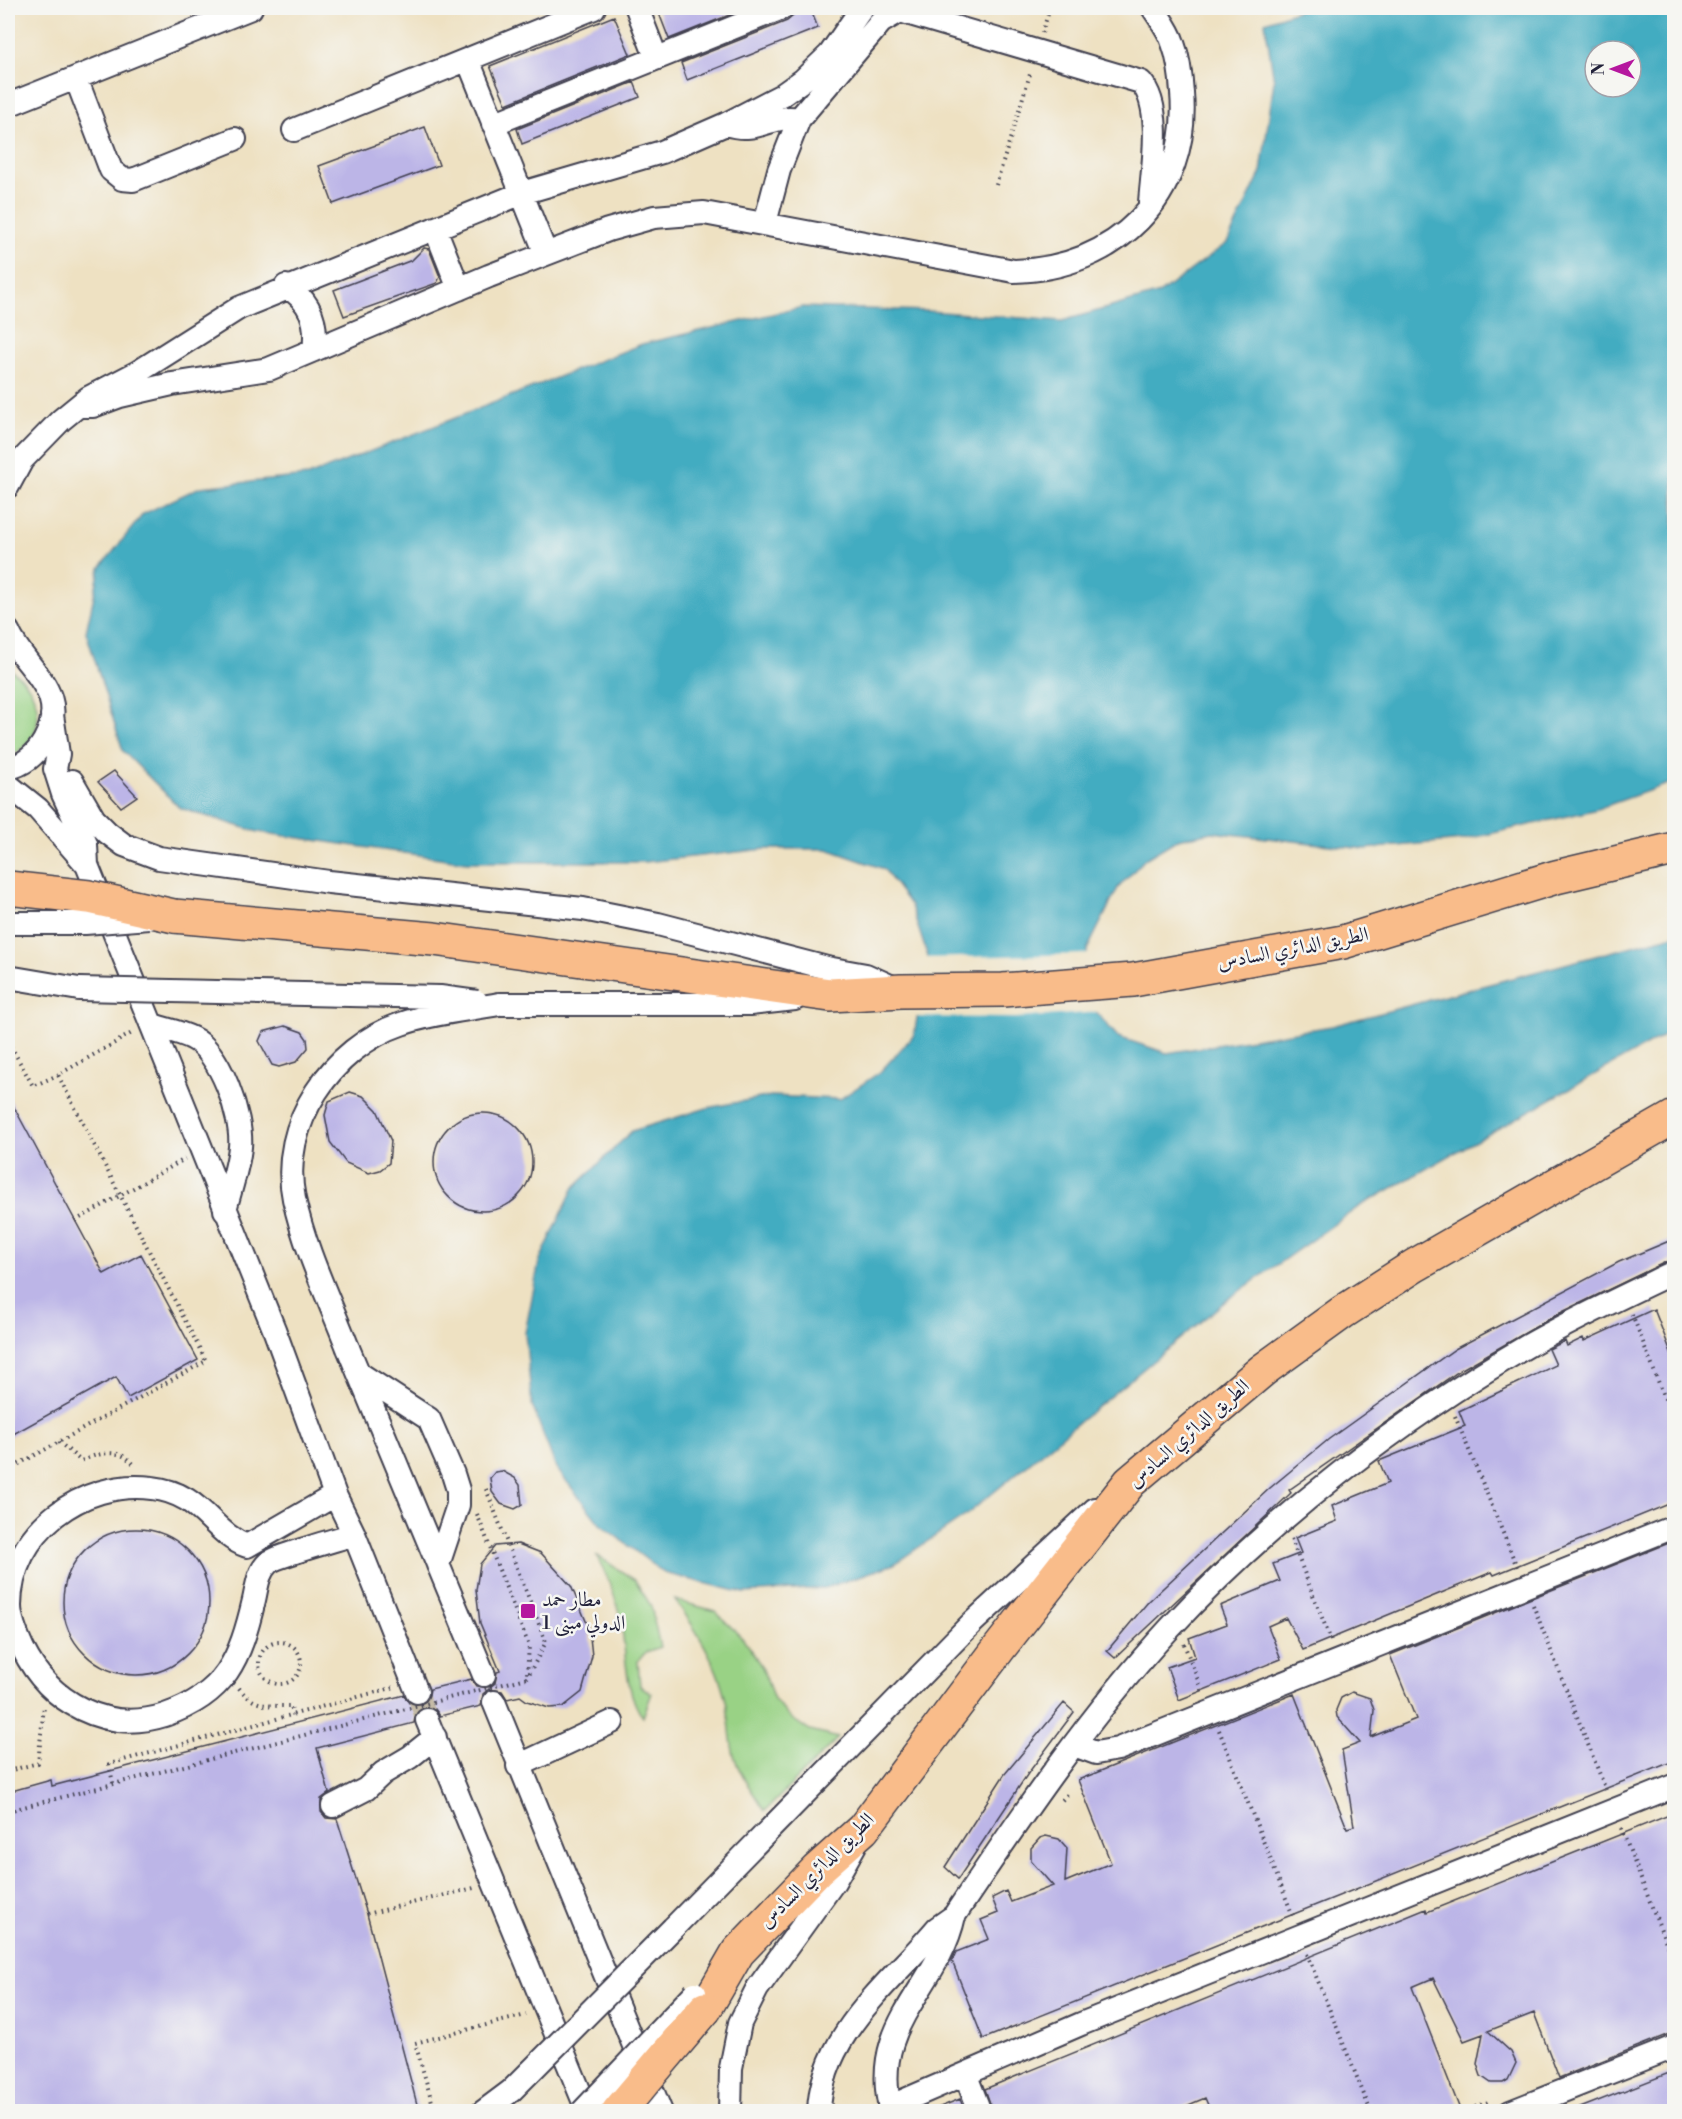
<svg xmlns="http://www.w3.org/2000/svg" width="1682" height="2119" viewBox="0 0 1682 2119" font-family="'Libre Bodoni',Amiri,serif">
<style>
.green{fill:#99d285;stroke:#5e7a60;stroke-width:1.5}
.water{fill:#42acc1;stroke:#32677e;stroke-width:1.5;fill-rule:evenodd}
.pier{fill:#eee1c2}
.building{fill:#bcb5e7}
.lines{fill:none;stroke-linecap:round;stroke-linejoin:round}
.minor-tunnel{stroke:#c5bba7;stroke-width:22;stroke-dasharray:22 11;stroke-linecap:butt}
.minor-casing{stroke:#413f4f;stroke-width:26}
.highway-casing{stroke:#413f4f;stroke-width:36}
.path{stroke:#413f4f;stroke-width:4;stroke-dasharray:1.5 4.5;stroke-linecap:butt}
.minor{stroke:#fff;stroke-width:22}
.highway{stroke:#f9bc8a;stroke-width:33}
.minor-bridge-casing{stroke:#413f4f;stroke-width:26;stroke-linecap:butt}
.highway-bridge-casing{stroke:#413f4f;stroke-width:36;stroke-linecap:butt}
.path-bridge{stroke:#413f4f;stroke-width:4;stroke-dasharray:1.5 4.5;stroke-linecap:butt}
.minor-bridge{stroke:#fff;stroke-width:22}
.highway-bridge{stroke:#f9bc8a;stroke-width:33}
.poi-dot{fill:#b5179e;stroke:#f6f6f2;stroke-width:2}
.labels{text-anchor:middle;dominant-baseline:central;stroke-width:5;stroke-linejoin:round;paint-order:stroke}
.street-label{font-size:20px;fill:#22223b;stroke:#f6f6f2}
.poi-label{font-size:20px;fill:#22223b;stroke:#f6f6f2;text-anchor:start}
</style>
<rect width="100%" height="100%" fill="#f6f6f2"/>
<filter id="ink" filterUnits="userSpaceOnUse"><feTurbulence type="fractalNoise" baseFrequency=".0167" numOctaves="2"/><feDisplacementMap in="SourceGraphic" scale="12" xChannelSelector="R" yChannelSelector="G"/><feConvolveMatrix kernelMatrix="1 2 1 2 8 2 1 2 1" color-interpolation-filters="sRGB"/></filter>
<filter id="wash" filterUnits="userSpaceOnUse"><feTurbulence type="fractalNoise" baseFrequency=".008" numOctaves="4" result="noise"/><feDisplacementMap in="SourceGraphic" scale="24" xChannelSelector="R" yChannelSelector="G"/><feGaussianBlur stdDeviation="1.35" result="paint"/><feColorMatrix in="noise" values="0 0 0 0 0 0 0 0 0 0 0 0 0 0 0 0 0 1.4 0 .05"/><feComposite in="paint" operator="in"/></filter>
<g filter="url(#wash)">
<rect width="100%" height="100%" fill="#eee1c2"/>
<path class="green" d="M8,669C44,686 51,742 8,756Z
M596,1555L635,1580L651,1606L660,1647L646,1652L638,1661L640,1686L652,1693L643,1717C624,1695 626,1644 620,1616C615,1594 607,1575 596,1555Z
M675,1600L715,1611L743,1639L762,1667L774,1699L788,1716L810,1731L838,1738L765,1811C753,1792 738,1774 733,1751C729,1733 730,1714 725,1697C716,1661 696,1629 675,1600Z"/>
<path class="water" d="M1305,8H1674V782L1594,810L1463,840L1365,849L1212,832L1178,839L1145,859L1118,888L1087,950V1002L1118,1037L1167,1053L1332,1026L1674,935V1030L1360,1206L1227,1300L965,1516L894,1564L825,1588L744,1593L664,1573L600,1524L556,1468L532,1405L525,1333L539,1262L573,1189L632,1131L707,1108L771,1096L840,1099L880,1072L914,1035L928,957L911,906L884,869L827,849H766L645,862H467L258,832L180,808L123,751L86,632L100,568L143,514L200,487L308,476L642,344L803,307L928,311L1062,321L1160,293L1227,243L1261,172L1274,81L1265,22ZM1595,51H1631V87H1595Z"/>
<path class="pier" d="M1090,954V1001L1100,1012L1016,1018L914,1017L924,958Z"/>
<g id="blocks">
<path class="building" d="M657,8H747L669,39Z
M795,8H810L818,28L687,80L681,63L787,21L793,16Z
M614,16L630,54L506,104L490,66Z
M634,82L640,97L522,144L517,129Z
M425,127L439,165L333,204L319,166Z
M424,248L429,249L440,277L437,283L344,316L334,290L412,260Z
M114,771L137,796L121,807L98,782Z
M285,1026L302,1032L307,1039L308,1048L296,1062L279,1067L272,1065L259,1041L263,1032Z
M350,1092L363,1096L377,1110L391,1141L389,1163L380,1170L369,1173L346,1163L330,1142L325,1115L329,1101Z
M8,1096L104,1274L141,1254L198,1360L128,1398L116,1377L8,1437Z
M434 1162a49 49 0 1 1 98 0a49 49 0 1 1-98 0Z
M1674,1239V1258L1558,1314L1462,1369L1289,1490L1291,1493L1115,1658L1107,1651L1148,1602L1270,1488L1329,1439L1455,1349L1619,1262Z
M1654,1309L1674,1360V1502L1494,1575L1492,1572L1303,1650L1286,1618L1268,1626L1281,1659L1179,1700L1167,1667L1195,1657L1189,1638L1227,1624L1220,1606L1280,1581L1273,1564L1301,1553L1295,1538L1337,1521L1332,1506L1388,1483L1379,1461L1465,1426L1459,1411L1556,1365L1549,1349L1565,1341L1567,1346L1583,1338L1584,1341Z
M502,1471L515,1478L520,1485L522,1505L515,1509L501,1504L492,1492L490,1478L495,1472Z
M63 1602a73 73 0 1 1 146 0a73 73 0 1 1-146 0Z
M1674,1541V1761L983,2039L952,1961L956,1952L989,1939L981,1920L998,1913L992,1898L1006,1891L1011,1902L1053,1886L1031,1861V1848L1040,1838L1046,1836L1059,1839L1067,1848L1065,1882L1111,1863L1078,1780L1294,1694L1347,1828L1354,1826L1342,1750L1360,1743L1337,1717L1336,1710L1341,1698L1352,1692L1370,1698L1374,1710L1371,1737L1416,1719L1390,1655Z
M518,1544L541,1553L571,1586L589,1628L592,1656L582,1692L563,1707L549,1708L527,1701L520,1696L507,1699L502,1691L489,1689L483,1694L481,1706L440,1716L435,1709L422,1707L416,1712L414,1723L317,1748L329,1793L321,1799V1812L326,1818L337,1819L367,1914L419,2112H8V1792L51,1780L52,1786L404,1695L409,1703L421,1705L428,1700L430,1689L471,1679L476,1686L490,1687L495,1683L497,1672L500,1671L480,1623L476,1590L480,1564L495,1546Z
M1064,1703L1074,1712L1029,1772L958,1879L945,1867L1004,1775Z
M1674,1813V2032L1559,2078L1534,2013L1488,2031L1511,2052L1516,2063L1508,2080L1503,2083H1491L1481,2076L1477,2064L1483,2034L1464,2041L1433,1978L1412,1987L1461,2112H1211L1205,2098L1172,2112H993L985,2089L1426,1909L1427,1912Z
M1674,2071V2112H1575V2110Z
M960,2099L965,2112H930V2111Z"/>
</g>
</g>
<g filter="url(#ink)">
<use href="#blocks" fill-opacity="0" stroke="#413f4f" stroke-width="1.5"/>
<g class="lines">
<path class="minor-tunnel" d="M417,1692L427,1720"/>
<g class="minor-casing">
<path id="minor" d="M637,8L656,57
M468,60L546,254
M76,78L111,170L122,179L133,180L235,139
M8,105L251,8
M493,124L782,8
M726,124C759,135 772,113 799,119
M294,130L594,8
M765,223L779,170L799,119L881,22L900,11L1141,82C1164,108 1152,170 1150,203
M435,228L459,289
M286,286C311,301 318,322 314,350
M81,406H93L120,396L172,384L269,369L489,276L608,230L654,217L704,213L1014,271C1115,269 1191,196 1182,93C1181,76 1179,59 1173,43C1169,30 1160,19 1153,8
M8,486L22,460L61,420L88,398L138,372L239,308L522,193L662,152L726,124L782,95L803,80L830,54L862,8
M8,631C24,670 72,691 44,741C36,755 23,765 8,768
M52,715L58,754L55,769L63,794L86,844L87,865L274,1329L335,1495L354,1534L417,1692
M72,781L94,819L108,833L124,845L159,858L329,882L583,909L658,924L827,968L866,975L897,989
M8,785L38,809L87,865
M8,977L79,989
M499,1004H750L795,999
M152,1025C165,1029 180,1032 192,1038C220,1051 243,1117 240,1147C238,1168 230,1190 225,1210
M348,1348L484,1675
M360,1374L429,1419L453,1474L458,1490V1505L438,1565
M335,1495L247,1546C211,1533 202,1493 152,1488C82,1479 10,1532 10,1606C10,1620 17,1636 23,1649C49,1702 106,1734 165,1715C226,1694 240,1659 254,1600C257,1587 258,1572 268,1563C276,1556 339,1539 354,1534
M494,1702L661,2112
M427,1720L588,2112
M1074,1745L1096,1753L1118,1749L1674,1527
M518,1766L612,1722
M333,1806L366,1789L383,1773L410,1757L435,1737
M673,1928L971,1624L1095,1509
M966,2076L980,2112
M889,2107L1081,2024L1674,1786
M483,2112L511,2091L531,2071
M730,2112L731,2068L740,2023L757,1989L834,1882L855,1845
M819,2112C821,2034 891,1983 937,1928L954,1916
M891,2112C868,2023 938,1990 954,1916C1021,1816 1089,1716 1170,1628C1272,1518 1400,1420 1529,1345C1576,1318 1626,1295 1674,1272
M1510,2112L1674,2047"/>
</g>
<g class="highway-casing">
<path id="highway" d="M174,916L434,939L830,995L901,991L1003,990L1133,980L1343,942L1556,877L1674,849
M705,2009L738,1952L817,1870L863,1829L1000,1647L1130,1482L1263,1370L1343,1312L1414,1266L1674,1117"/>
</g>
<path class="path" d="M1042,33L1050,8
M996,185L1031,71
M8,1041L33,1086L58,1075
M75,1221L185,1159
M1632,1314L1674,1422
M1455,1416L1517,1567
M59,1442L81,1461C101,1452 121,1447 136,1467
M8,1470L206,1361L58,1075L132,1033
M486,1489L546,1642L527,1678
M477,1514L529,1646L527,1674
M1291,1539L1332,1643
M1533,1605L1606,1790
M259 1663a21 21 0 1 1 42 0a21 21 0 1 1-42 0Z
M1184,1644L1203,1693
M239,1688C254,1707 268,1706 291,1706L293,1715
M1219,1730L1293,1916
M8,1771L38,1763L44,1706
M113,1783L109,1764L395,1687
M1062,1800L1070,1792
M1621,1828L1674,1963
M367,1914L474,1888
M1307,1954L1371,2112
M1475,2107L1491,2101
M435,2112L415,2043L526,2015"/>
<use href="#minor" class="minor"/>
<use href="#highway" class="highway"/>
<g class="minor-bridge-casing">
<path id="minor-bridge" d="M8,923H85L149,918
M79,989L440,997L477,1002
M348,1348C329,1299 305,1250 294,1199C278,1124 333,1047 401,1024C432,1013 467,1010 499,1004
M531,2071L673,1928
M582,2112L695,1993"/>
</g>
<g class="highway-bridge-casing">
<path id="highway-bridge" d="M8,888L89,897L174,916
M618,2112L705,2009"/>
</g>
<path class="path-bridge" d="M8,1811L527,1678"/>
<use href="#minor-bridge" class="minor-bridge"/>
<use href="#highway-bridge" class="highway-bridge"/>
</g>
</g>
<rect class="poi-dot" x="520" y="1603" width="16" height="16" rx="3"/>
<g class="labels">
<g class="street-label">
<text transform="translate(1293 949) rotate(-11)">الطريق الدائري السادس</text>
<text transform="translate(1189 1434) rotate(-41)">الطريق الدائري السادس</text>
<text transform="translate(817 1871) rotate(-45)">الطريق الدائري السادس</text>
</g>
<g class="poi-label">
<text x="542" y="1600">مطار حمد<tspan x="542" dy="23">الدولي مبنى 1</tspan></text>
</g>
</g>
<rect width="1682" height="2119" fill="none" stroke="#f6f6f2" stroke-width="30"/>
<g transform="translate(1613 69) rotate(270)"><circle r="28" fill="#f6f6f2" stroke="#a1a1a9" stroke-width="1.5"/>
<path d="M0-4.5L10 22L0 15L-10 22Z" fill="#b5179e"/>
<text y="-9" font-size="16" font-weight="bold" text-anchor="middle" fill="#22223b">N</text>
</g>
</svg>
